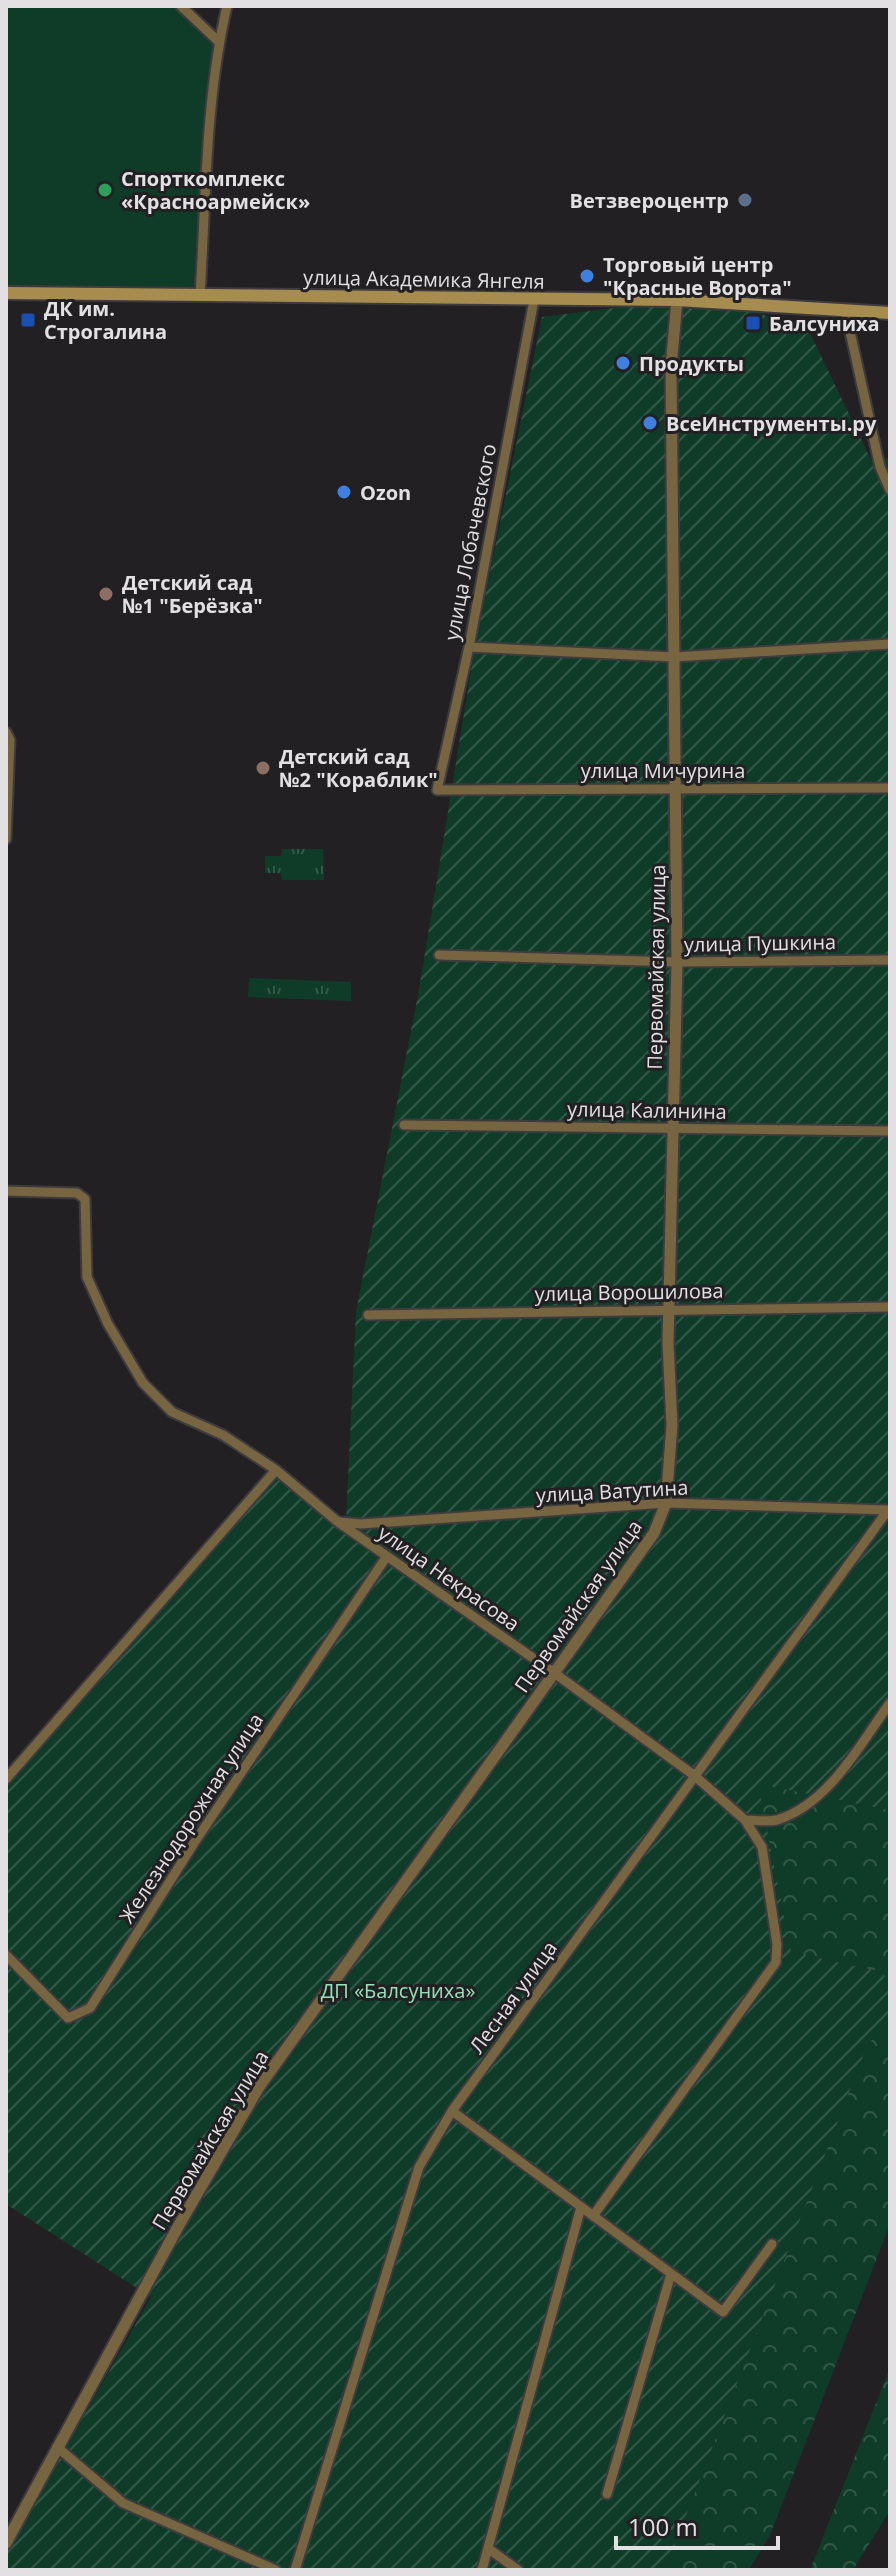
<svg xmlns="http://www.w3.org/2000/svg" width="896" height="2576" viewBox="0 0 896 2576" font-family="'Open Sans',sans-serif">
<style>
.forest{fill:url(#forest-crowns)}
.park{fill:url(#park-tufts)}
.garden{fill:url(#garden-furrows)}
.pitch{fill:#0f3c29}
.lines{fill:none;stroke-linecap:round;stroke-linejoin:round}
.minor-casing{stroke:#3e3b3e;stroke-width:13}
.tertiary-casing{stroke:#3e3b3e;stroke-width:15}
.secondary-casing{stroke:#3e3b3e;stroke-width:16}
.minor{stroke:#766540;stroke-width:9}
.tertiary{stroke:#766540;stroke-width:11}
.secondary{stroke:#a68c4f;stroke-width:12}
.leisure-dot{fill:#2e9e5b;stroke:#232023;stroke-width:3}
.service-dot{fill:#5c6f8a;stroke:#232023;stroke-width:3}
.shop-dot{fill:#3f7fe0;stroke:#232023;stroke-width:3}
.transit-dot{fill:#1a4fb4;stroke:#232023;stroke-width:3}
.education-dot{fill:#8d6e63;stroke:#232023;stroke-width:3}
.labels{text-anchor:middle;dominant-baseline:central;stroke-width:6;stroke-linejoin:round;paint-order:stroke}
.poi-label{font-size:20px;font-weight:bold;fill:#e2e0e2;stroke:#232023;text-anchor:start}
.street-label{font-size:20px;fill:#e2e0e2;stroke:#232023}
.park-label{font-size:20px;fill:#92e1b9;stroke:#232023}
</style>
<defs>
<pattern id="forest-crowns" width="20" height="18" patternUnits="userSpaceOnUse" patternTransform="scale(2)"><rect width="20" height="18" fill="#0f3c29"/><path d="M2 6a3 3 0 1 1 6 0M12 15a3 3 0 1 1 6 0" fill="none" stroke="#325848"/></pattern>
<pattern id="park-tufts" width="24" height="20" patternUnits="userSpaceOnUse" patternTransform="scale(2)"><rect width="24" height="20" fill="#0f3c29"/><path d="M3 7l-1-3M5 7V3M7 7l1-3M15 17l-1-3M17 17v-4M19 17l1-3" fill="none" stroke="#325848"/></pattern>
<pattern id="garden-furrows" width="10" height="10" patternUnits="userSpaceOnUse" patternTransform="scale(2)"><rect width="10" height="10" fill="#0f3c29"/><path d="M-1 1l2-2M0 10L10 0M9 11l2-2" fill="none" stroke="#325848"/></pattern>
</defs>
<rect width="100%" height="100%" fill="#232023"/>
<path class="forest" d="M757,1783L890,1810V1991L883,1972L791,1952Z
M890,2027V2224L770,2535L749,2570H665L868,2042Z
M890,2368V2510L853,2570H810Z"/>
<path class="park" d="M282,849H323L324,880H282L281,873H265V856H281Z
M249,978L351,982V1001L248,997Z"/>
<path class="garden" d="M677,300L736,304L810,333L873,464L890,457V1810L758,1784L791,1952L883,1972L890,1991V2027L868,2043L665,2570H6V2554L151,2297L6,2204V1774L272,1473L346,1521L356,1312L419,990L475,646L542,317Z"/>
<path class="pitch" d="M6,6H181L219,42L200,296L6,293Z"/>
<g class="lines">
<g class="minor-casing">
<path id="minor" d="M181,6L219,42
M200,296C206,199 205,101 227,6
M534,300L469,647L437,790L890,788
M845,309L880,467L890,490
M469,647L674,657L890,644
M6,732L10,740L6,839
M439,955L677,962L890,960
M404,1125L890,1131
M6,1191L77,1193L85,1199L87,1277L108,1324L143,1383L172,1412L223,1435L276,1470L338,1522L553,1672L695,1776L745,1820L762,1847L777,1944L776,1962L593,2216
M368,1315L890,1307
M340,1522L361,1524L666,1503L888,1510
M6,1779L276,1470
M745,1820C755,1820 768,1822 777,1820C829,1804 860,1744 890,1703
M6,1955L68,2018L90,2008L194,1843L387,1556
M452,2111L723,2312L772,2244
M57,2447L123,2503L276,2570
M607,2494L671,2274
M489,2549L518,2570
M295,2570L419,2167L452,2111L888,1510
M482,2570L581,2207"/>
</g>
<g class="tertiary-casing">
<path id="tertiary" d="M6,2543L179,2225L259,2087L654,1533L666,1503L672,1425L668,1343L677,962L671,367L677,300"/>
</g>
<g class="secondary-casing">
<path id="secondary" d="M6,293L677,300L890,313"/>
</g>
<use href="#minor" class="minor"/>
<use href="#tertiary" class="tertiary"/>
<use href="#secondary" class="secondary"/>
</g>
<circle class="leisure-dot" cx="105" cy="190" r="8"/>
<circle class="service-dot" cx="745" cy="200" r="8"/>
<g class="shop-dot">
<circle cx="587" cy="276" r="8"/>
<circle cx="623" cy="363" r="8"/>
<circle cx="650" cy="423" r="8"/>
<circle cx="344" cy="492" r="8"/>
</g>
<g class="transit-dot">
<rect x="20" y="312" width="16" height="16" rx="4"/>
<rect x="745" y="315" width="16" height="16" rx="4"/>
</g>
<g class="education-dot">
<circle cx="106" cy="594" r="8"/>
<circle cx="263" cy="768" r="8"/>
</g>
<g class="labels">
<g class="poi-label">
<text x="121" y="178">Спорткомплекс<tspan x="121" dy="23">«Красноармейск»</tspan></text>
<text x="729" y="200" text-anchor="end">Ветзвероцентр</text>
<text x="603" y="264">Торговый центр<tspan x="603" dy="23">"Красные Ворота"</tspan></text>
<text x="44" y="308">ДК им.<tspan x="44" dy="23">Строгалина</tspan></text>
<text x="769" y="323">Балсуниха</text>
<text x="639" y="363">Продукты</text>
<text x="666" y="423">ВсеИнструменты.ру</text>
<text x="360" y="492">Ozon</text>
<text x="122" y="582">Детский сад<tspan x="122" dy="23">№1 "Берёзка"</tspan></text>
<text x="279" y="756">Детский сад<tspan x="279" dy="23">№2 "Кораблик"</tspan></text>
</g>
<g class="street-label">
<text transform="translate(424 279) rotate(1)">улица Академика Янгеля</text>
<text transform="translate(470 542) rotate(-79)">улица Лобачевского</text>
<text x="663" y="770">улица Мичурина</text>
<text transform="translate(760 943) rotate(-1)">улица Пушкина</text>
<text transform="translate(656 967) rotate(-89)">Первомайская улица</text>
<text transform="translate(647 1110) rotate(1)">улица Калинина</text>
<text transform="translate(629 1292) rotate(-1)">улица Ворошилова</text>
<text transform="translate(612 1491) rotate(-3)">улица Ватутина</text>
<text transform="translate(449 1578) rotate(35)">улица Некрасова</text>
<text transform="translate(578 1606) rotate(-55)">Первомайская улица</text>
<text transform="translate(191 1818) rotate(-57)">Железнодорожная улица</text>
<text transform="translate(513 1997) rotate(-54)">Лесная улица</text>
<text transform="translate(210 2140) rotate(-59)">Первомайская улица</text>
</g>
<g class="park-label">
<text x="398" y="1990">ДП «Балсуниха»</text>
</g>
</g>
<rect width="896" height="2576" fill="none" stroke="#e2e0e2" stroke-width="16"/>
<path d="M616 2536v12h162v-12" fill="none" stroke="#e2e0e2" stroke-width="4"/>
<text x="628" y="2536" font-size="24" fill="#e2e0e2" stroke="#232023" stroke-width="6" paint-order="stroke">100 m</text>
</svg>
